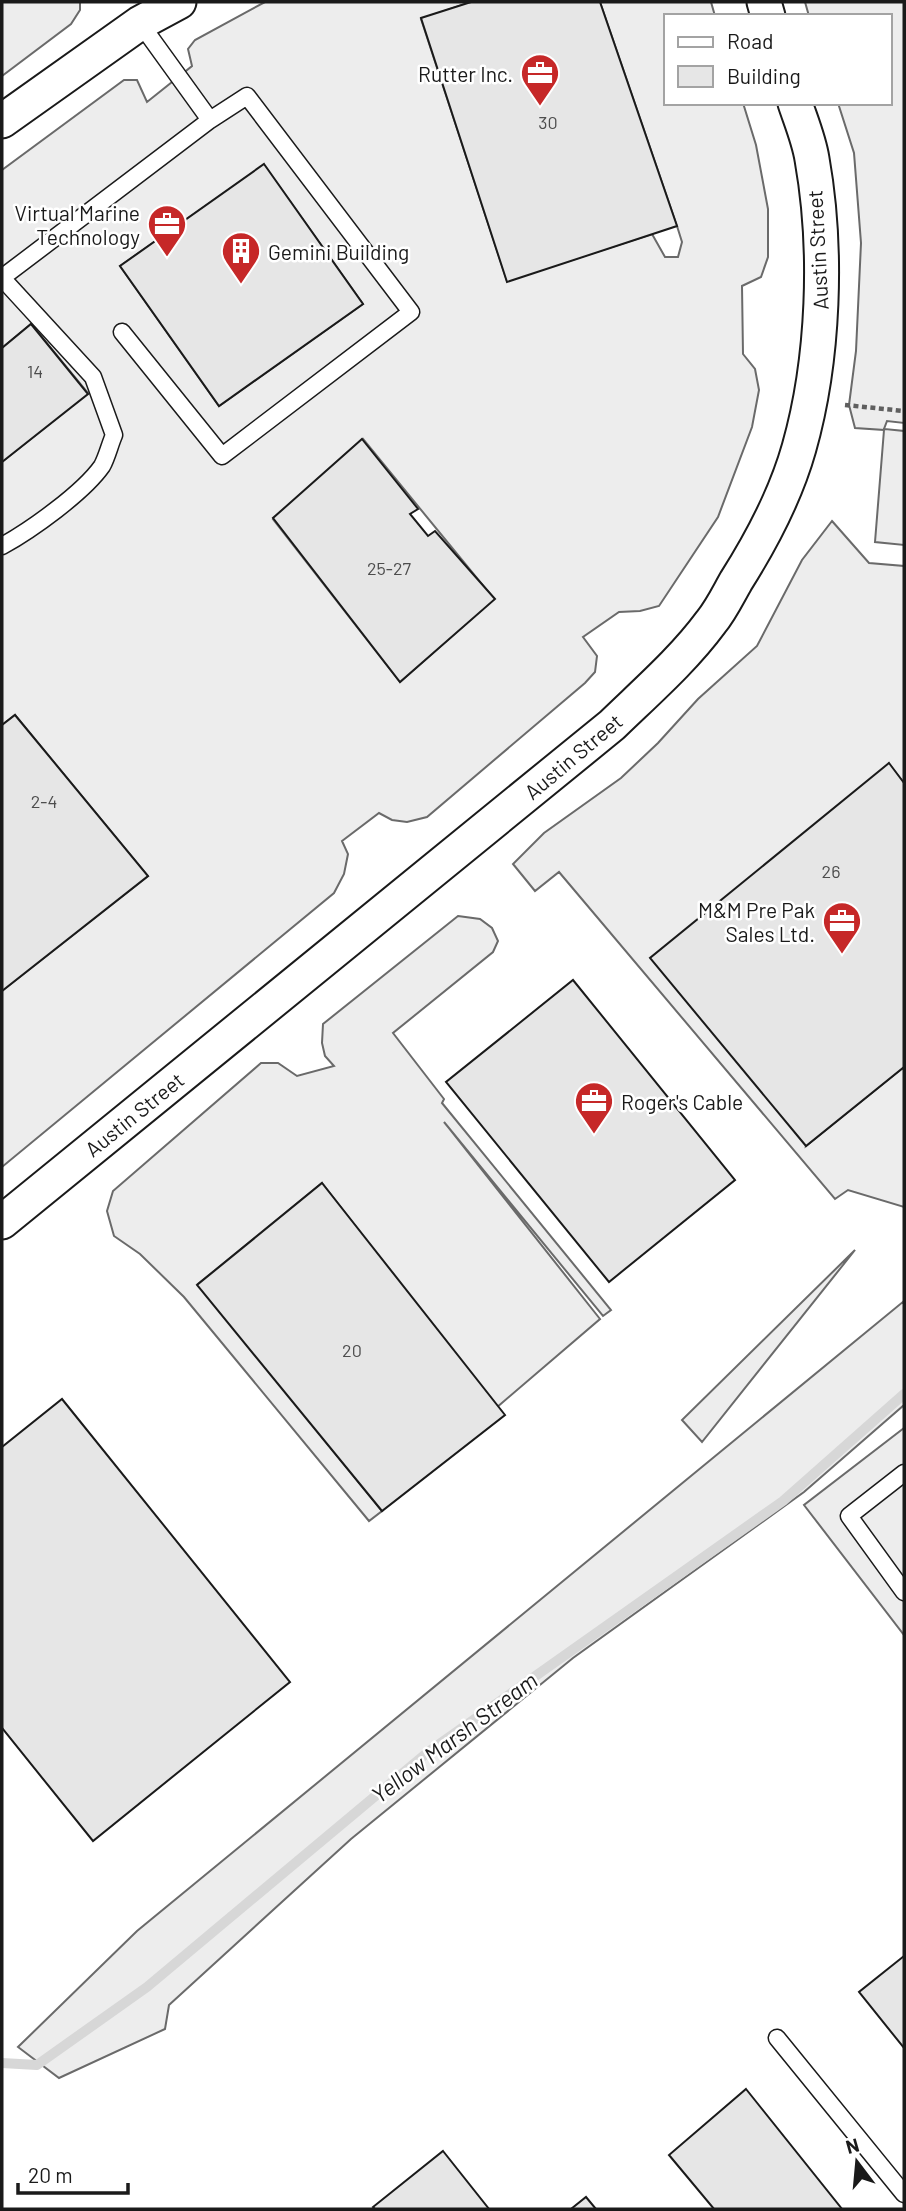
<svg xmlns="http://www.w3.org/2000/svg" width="906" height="2211" viewBox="0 0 906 2211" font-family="Barlow,sans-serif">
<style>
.built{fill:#ededed;stroke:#6a6a6a;stroke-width:2;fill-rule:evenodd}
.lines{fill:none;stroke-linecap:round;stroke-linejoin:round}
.stream{stroke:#d7d7d7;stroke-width:10}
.building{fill:#e6e6e6;stroke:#1a1a1a;stroke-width:2}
.service-casing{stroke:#1a1a1a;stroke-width:19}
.minor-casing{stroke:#1a1a1a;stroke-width:37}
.path{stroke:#5f5f5f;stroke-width:4.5;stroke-dasharray:5 3.5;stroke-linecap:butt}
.service{stroke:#fff;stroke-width:16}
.minor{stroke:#fff;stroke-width:33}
.labels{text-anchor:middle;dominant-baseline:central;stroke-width:5;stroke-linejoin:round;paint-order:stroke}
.number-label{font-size:18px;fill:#4d4d4d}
.poi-label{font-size:21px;fill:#1a1a1a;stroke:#fff;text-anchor:end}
.street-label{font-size:21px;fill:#1a1a1a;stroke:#fff}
.water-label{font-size:23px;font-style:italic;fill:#1a1a1a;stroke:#fff}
</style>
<rect width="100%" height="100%" fill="#fff"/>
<path class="built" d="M2,2H80V10L71,24L2,76Z
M265,2H471L421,19L507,281L652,234L665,257H678L682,242L677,226L600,2H711L715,16H666V103H743L756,145L768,209V257L761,277L742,286L743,354L755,369L759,390L752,427L718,517L659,606L640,611L619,612L583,637L597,656L595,672L585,683L427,817L407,822L392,820L379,813L342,841L348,854L344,874L334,893L2,1167V991L148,876L15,715L2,725V462L88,393L31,324L2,348V170L124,80H137L147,102L192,66L188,49L195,40ZM264,165L363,304L219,406L120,266ZM363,439L494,599L400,682L273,519Z
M805,2H904V423L887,421L884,429L904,431V545L875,542L884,430L855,428L849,405L856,351L861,243L854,153L838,103H890V16H809Z
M832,521L869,563L904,566V783L889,764L806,1146L904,1067V1207L848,1190L835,1199L559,872L535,891L513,864L544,833L621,778L658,743L698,699L757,646L802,560Z
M458,916L480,919L492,928L498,941L493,952L393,1033L444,1099L442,1103L611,1310L603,1316L444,1122L600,1319L496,1408L322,1183L198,1284L382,1511L369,1521L184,1297L140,1254L114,1236L107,1211L113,1191L261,1063H278L297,1076L334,1066L325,1056L322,1043L323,1024Z
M855,1250L702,1442L682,1420Z
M904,1301V1405L804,1492L573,1658L351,1839L169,2005L165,2029L59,2078L18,2047L137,1931Z
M904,1428V1635L804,1505Z"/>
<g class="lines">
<path class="stream" d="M2,2063L37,2065L147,1987L428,1752L783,1501L904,1394"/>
</g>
<path class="building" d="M471,2H600L677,226L507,282L421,18Z
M264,164L363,304L219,406L120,266Z
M31,324L88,394L2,462V348Z
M362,439L418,509L410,514L428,536L435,531L495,599L400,682L273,518Z
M15,715L148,876L2,991V725Z
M889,763L904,783V1067L806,1146L650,958Z
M573,980L735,1180L609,1282L446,1082Z
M322,1183L505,1415L382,1511L197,1285Z
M62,1399L290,1682L93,1841L2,1728V1447Z
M904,1956V2048L859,1992Z
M746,2089L842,2209H714L669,2155Z
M443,2151L489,2209H375L373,2207Z
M586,2197L596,2209H571Z"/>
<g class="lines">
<g class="service-casing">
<path id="service" d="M2,276L3,277L210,120L140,23
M2,278L93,377L114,435C110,444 107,457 102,466C83,493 31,530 2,546
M122,332L222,456L411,312L247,96L210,120
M904,1473L849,1516L904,1592
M777,2038L904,2194"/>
</g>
<g class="minor-casing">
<path id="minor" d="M764,2L768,16
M2,121L140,23L179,2
M2,1222L612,725C646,692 683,660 711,622C721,610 728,595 736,581C762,540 786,494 799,448C824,360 828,249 812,159C809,140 801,121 795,103"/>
</g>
<path class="path" d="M845,405L904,411"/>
<use href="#service" class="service"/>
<use href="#minor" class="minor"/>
</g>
<defs>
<g id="office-pin" transform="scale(2.0125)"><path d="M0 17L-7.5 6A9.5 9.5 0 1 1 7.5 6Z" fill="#c62828" stroke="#fff"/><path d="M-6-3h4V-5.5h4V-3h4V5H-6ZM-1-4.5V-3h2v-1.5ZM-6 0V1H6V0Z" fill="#fff"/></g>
<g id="building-pin" transform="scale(2.0125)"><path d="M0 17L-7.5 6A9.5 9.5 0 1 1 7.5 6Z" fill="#c62828" stroke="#fff"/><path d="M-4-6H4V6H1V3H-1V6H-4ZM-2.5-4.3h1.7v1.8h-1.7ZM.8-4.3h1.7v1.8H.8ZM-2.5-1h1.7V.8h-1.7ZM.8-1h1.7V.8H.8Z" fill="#fff"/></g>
</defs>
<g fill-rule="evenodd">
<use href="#office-pin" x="540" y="73"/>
<use href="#office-pin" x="167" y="224"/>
<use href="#building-pin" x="241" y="251"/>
<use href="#office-pin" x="842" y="921"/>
<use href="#office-pin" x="594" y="1101"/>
</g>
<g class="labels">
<g class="number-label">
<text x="548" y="122">30</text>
<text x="35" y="371">14</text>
<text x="389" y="568">25-27</text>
<text x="44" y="801">2-4</text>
<text x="831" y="871">26</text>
<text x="352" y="1350">20</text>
</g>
<g class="poi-label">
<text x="513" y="73">Rutter Inc.</text>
<text x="140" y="212">Virtual Marine<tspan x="140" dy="24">Technology</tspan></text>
<text x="268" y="251" text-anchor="start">Gemini Building</text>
<text x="815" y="909">M&amp;M Pre Pak<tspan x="815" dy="24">Sales Ltd.</tspan></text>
<text x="621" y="1101" text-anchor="start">Roger's Cable</text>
</g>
<g class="street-label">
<text transform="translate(817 250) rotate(-93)">Austin Street</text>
<text transform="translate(573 756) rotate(-40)">Austin Street</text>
<text transform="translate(134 1114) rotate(-39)">Austin Street</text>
</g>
<g class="water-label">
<text transform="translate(454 1737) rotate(-37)">Yellow Marsh Stream</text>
</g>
</g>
<rect width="906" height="2211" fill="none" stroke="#1a1a1a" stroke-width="7"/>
<rect x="664" y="14" width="228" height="91" fill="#ffffff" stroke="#a3a3a3" stroke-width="2"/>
<rect x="678" y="37" width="35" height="10" fill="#ffffff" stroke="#a3a3a3" stroke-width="2"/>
<text x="727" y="49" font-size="21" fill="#1a1a1a">Road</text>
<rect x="678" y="66" width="35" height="21" fill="#e6e6e6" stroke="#a3a3a3" stroke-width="2"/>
<text x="727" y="84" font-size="21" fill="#1a1a1a">Building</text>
<g transform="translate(857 2162) rotate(344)" stroke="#ffffff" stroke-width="5" paint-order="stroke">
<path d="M0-5L12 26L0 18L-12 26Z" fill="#1a1a1a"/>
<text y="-10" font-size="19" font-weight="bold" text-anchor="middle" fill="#1a1a1a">N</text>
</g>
<path d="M18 2183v10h110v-10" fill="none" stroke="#1a1a1a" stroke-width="3.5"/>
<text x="28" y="2183" font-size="21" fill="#1a1a1a" stroke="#ffffff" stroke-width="5" paint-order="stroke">20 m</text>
</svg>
